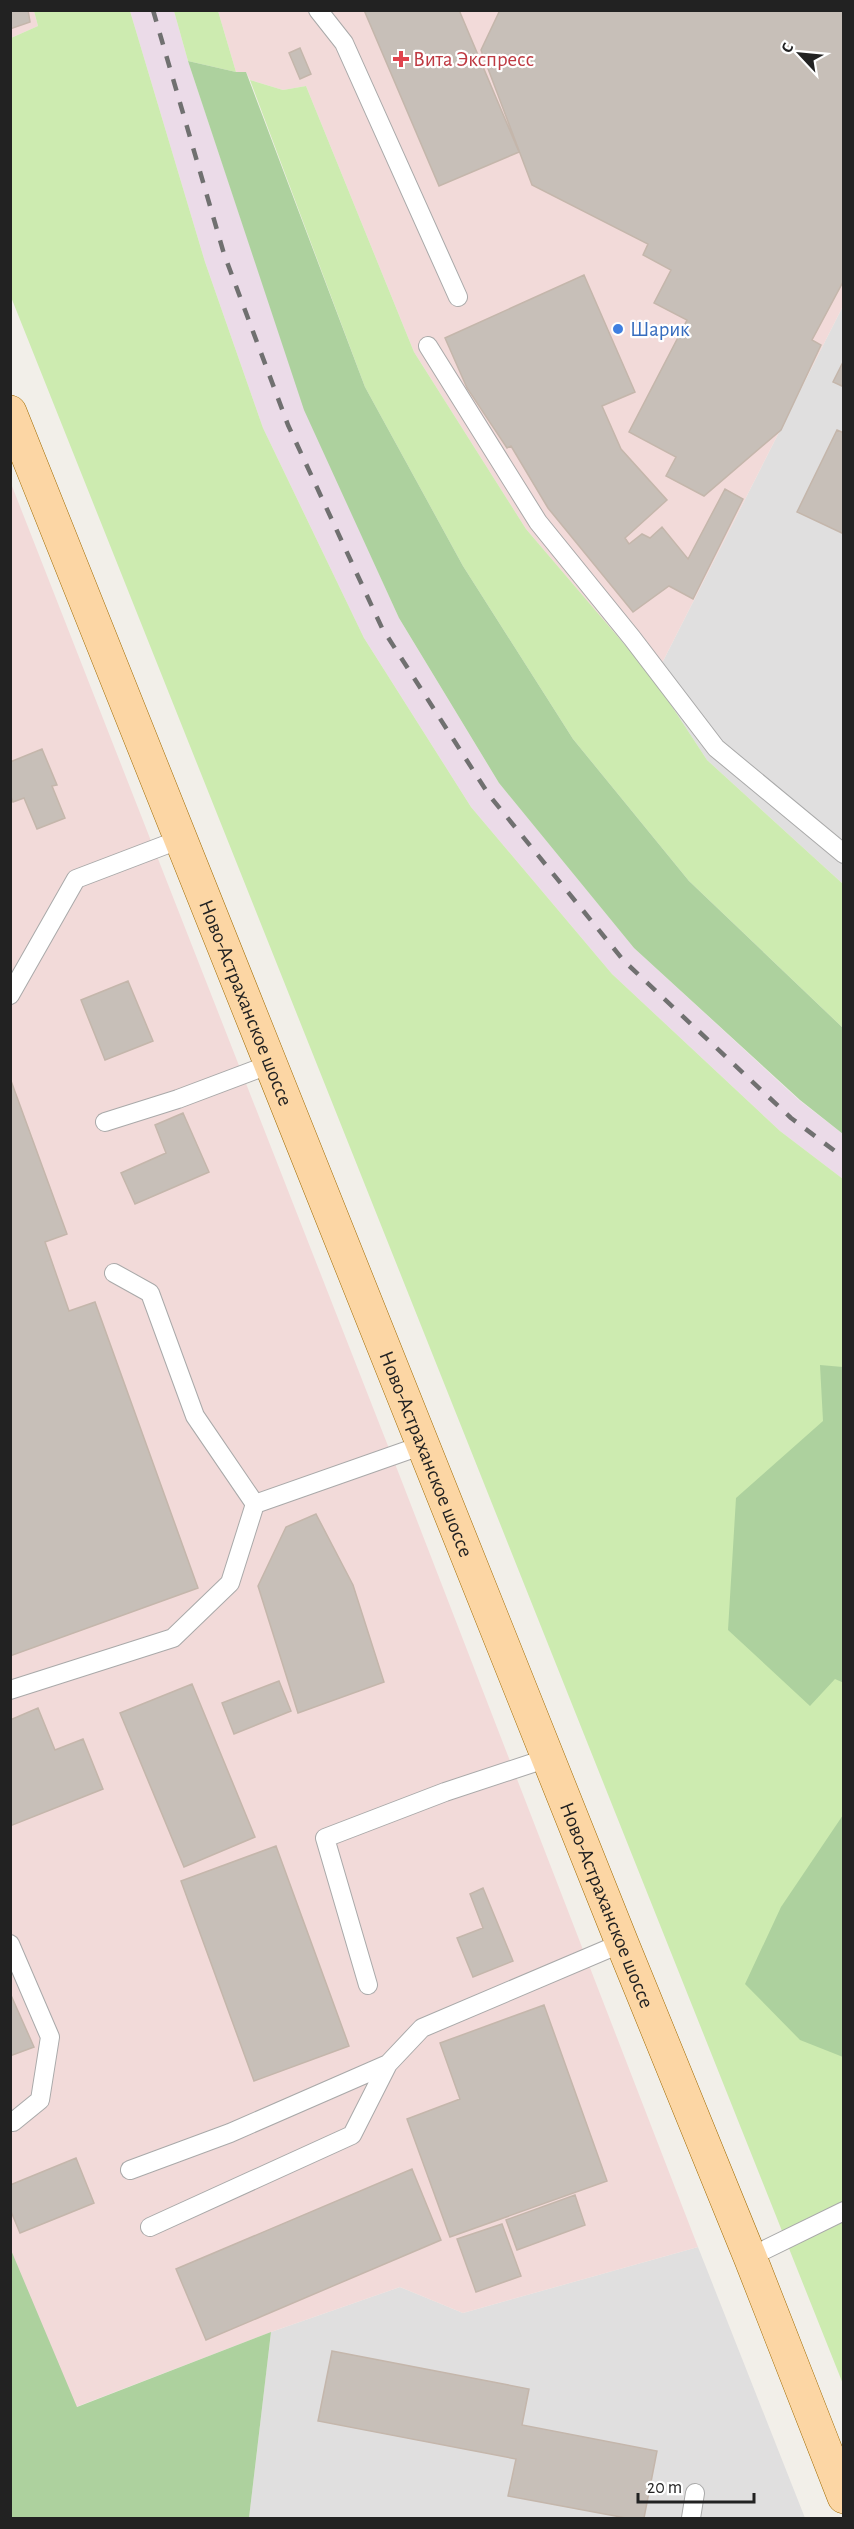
<svg xmlns="http://www.w3.org/2000/svg" width="854" height="2529" viewBox="0 0 854 2529" font-family="'Alegreya Sans',sans-serif">
<style>
.residential{fill:#e0dfdf}
.commercial{fill:#f2dad9}
.industrial{fill:#ebdbe8}
.grass{fill:#cdebb0}
.forest{fill:#add19e}
.building{fill:#c7bfb8;stroke:#c4b6ab;stroke-width:1.5}
.lines{fill:none;stroke-linecap:round;stroke-linejoin:round}
.service-casing{stroke:#a9a9a9;stroke-width:20}
.primary-casing{stroke:#a06b00;stroke-width:34}
.service{stroke:#fff;stroke-width:18}
.primary{stroke:#fcd6a4;stroke-width:33}
.rail{stroke:#707070;stroke-width:4.5;stroke-dasharray:12 12;stroke-linecap:butt}
.health-dot{fill:#e0444e;stroke:#fff;stroke-width:2}
.shop-dot{fill:#3f7fe0;stroke:#fff;stroke-width:2}
.labels{text-anchor:middle;dominant-baseline:central;stroke-width:4.5;stroke-linejoin:round;paint-order:stroke}
.health-label{font-size:21px;fill:#be3a42;stroke:#fff;text-anchor:start}
.shop-label{font-size:21px;fill:#366cbe;stroke:#fff;text-anchor:start}
.street-label{font-size:21px;fill:#222;stroke:#fff}
</style>
<rect width="100%" height="100%" fill="#f2efe9"/>
<path class="residential" d="M843,306V884L707,760L654,679Z
M698,2247L805,2518H249L271,2332L400,2287L463,2313Z"/>
<path class="commercial" d="M11,11H34L38,26L11,38Z
M218,11H843V306L654,679L526,529L414,352L306,86L283,90L250,80L246,72H236Z
M10,481L399,1474L698,2247L463,2313L400,2287L271,2332L76,2407L10,2250Z"/>
<path class="industrial" d="M130,11H174L188,61L305,410L399,618L499,783L634,948L799,1100L843,1134V1179L780,1131L612,974L471,807L364,638L263,428L205,262Z"/>
<path class="grass" d="M34,11H130L205,262L263,428L364,638L471,807L612,974L780,1131L843,1179V2384L11,297V38L38,26Z
M174,11H218L236,72L188,61Z
M250,80L283,90L306,86L414,352L526,529L654,679L707,760L843,884V1028L689,881L573,739L463,566L365,387Z"/>
<path class="forest" d="M188,61L236,72H246L365,387L463,566L573,739L689,881L843,1028V1134L800,1100L634,948L499,783L399,618L304,410Z
M820,1365L843,1367L844,1683L835,1679L810,1706L728,1630L736,1498L823,1421Z
M843,1815V2057L800,2040L745,1984L781,1907Z
M11,2250L77,2407L271,2332L249,2518H11Z"/>
<path class="building" d="M10,10H28L30,22L10,29Z
M364,10H459L519,152L439,186Z
M500,10H844V280L812,340L821,345L781,430L704,496L666,476L676,457L629,432L687,320L654,303L671,270L643,255L648,244L532,185L481,50Z
M300,48L311,74L300,79L289,53Z
M584,275L635,392L602,406L621,449L667,500L625,538L629,544L642,534L650,538L662,527L688,559L725,489L743,499L693,599L669,586L633,612L548,508L511,446L507,448L467,388L445,338Z
M844,360V387L833,382Z
M837,430L844,433V534L797,512Z
M42,749L57,785L52,786L65,818L37,829L24,798L13,802L10,794V762Z
M128,981L153,1041L105,1060L81,1000Z
M10,1078L67,1234L45,1242L69,1311L95,1302L198,1588L10,1656Z
M183,1113L209,1172L135,1204L121,1173L166,1153L155,1125Z
M316,1514L353,1585L384,1682L298,1713L258,1586L286,1527Z
M279,1681L291,1711L234,1734L222,1703Z
M192,1684L255,1837L184,1867L120,1713Z
M38,1708L55,1750L83,1739L103,1789L10,1826V1720Z
M276,1846L349,2046L254,2081L181,1881Z
M483,1888L513,1961L473,1977L457,1938L483,1928L470,1894Z
M10,1993L34,2047L10,2056Z
M544,2005L607,2181L450,2237L407,2119L460,2099L440,2043Z
M76,2158L94,2203L20,2233L10,2209V2185Z
M412,2169L441,2240L206,2340L176,2269Z
M575,2195L585,2225L517,2250L506,2220Z
M502,2224L521,2276L476,2292L457,2239Z
M332,2351L529,2389L522,2425L657,2451L644,2518H626L508,2496L516,2459L318,2421Z"/>
<g class="lines">
<g class="service-casing">
<path id="service" d="M318,10L344,43L458,297
M428,346L538,522L632,638L716,748L844,854
M10,995L76,879L181,839
M105,1122L178,1099L271,1064
M255,1504L423,1445
M10,1690L173,1638L230,1583L255,1504L195,1416L150,1293L114,1273
M10,1944L50,2037L40,2100L13,2122
M368,1985L325,1838L445,1792L548,1758
M130,2170L230,2133L388,2064
M150,2227L352,2135L388,2064L422,2028L622,1943
M750,2257L844,2211
M691,2518L695,2493"/>
</g>
<g class="primary-casing">
<g id="primary">
<path id="s1" d="M10,412L622,1943L750,2257L844,2497"/>
</g>
</g>
<use href="#service" class="service"/>
<use href="#primary" class="primary"/>
<path class="rail" d="M153,10L224,254L288,425L382,628L489,795L624,961L791,1118L844,1158"/>
</g>
<path class="health-dot" d="M398 50h6v6h6v6h-6v6h-6v-6h-6v-6h6z"/>
<circle class="shop-dot" cx="618" cy="329" r="6"/>
<g class="labels">
<g class="health-label">
<text x="413" y="59">Вита Экспресс</text>
</g>
<g class="shop-label">
<text x="630" y="329">Шарик</text>
</g>
<g class="street-label">
<text stroke="none"><textPath href="#s1" startOffset="636">Ново-Астраханское шоссе</textPath></text>
<text stroke="none"><textPath href="#s1" startOffset="1122">Ново-Астраханское шоссе</textPath></text>
<text stroke="none"><textPath href="#s1" startOffset="1608">Ново-Астраханское шоссе</textPath></text>
</g>
</g>
<rect width="854" height="2529" fill="none" stroke="#222222" stroke-width="24"/>
<g transform="translate(800 54) rotate(296)" stroke="#ffffff" stroke-width="4.5" paint-order="stroke">
<path d="M0-4.5L10 22L0 15L-10 22Z" fill="#222222"/>
<text y="-9" font-size="16" font-weight="bold" text-anchor="middle" fill="#222222">С</text>
</g>
<path d="M638 2493v9h116v-9" fill="none" stroke="#222222" stroke-width="3"/>
<text x="647" y="2493" font-size="18" fill="#222222" stroke="#ffffff" stroke-width="4.5" paint-order="stroke">20 m</text>
</svg>
